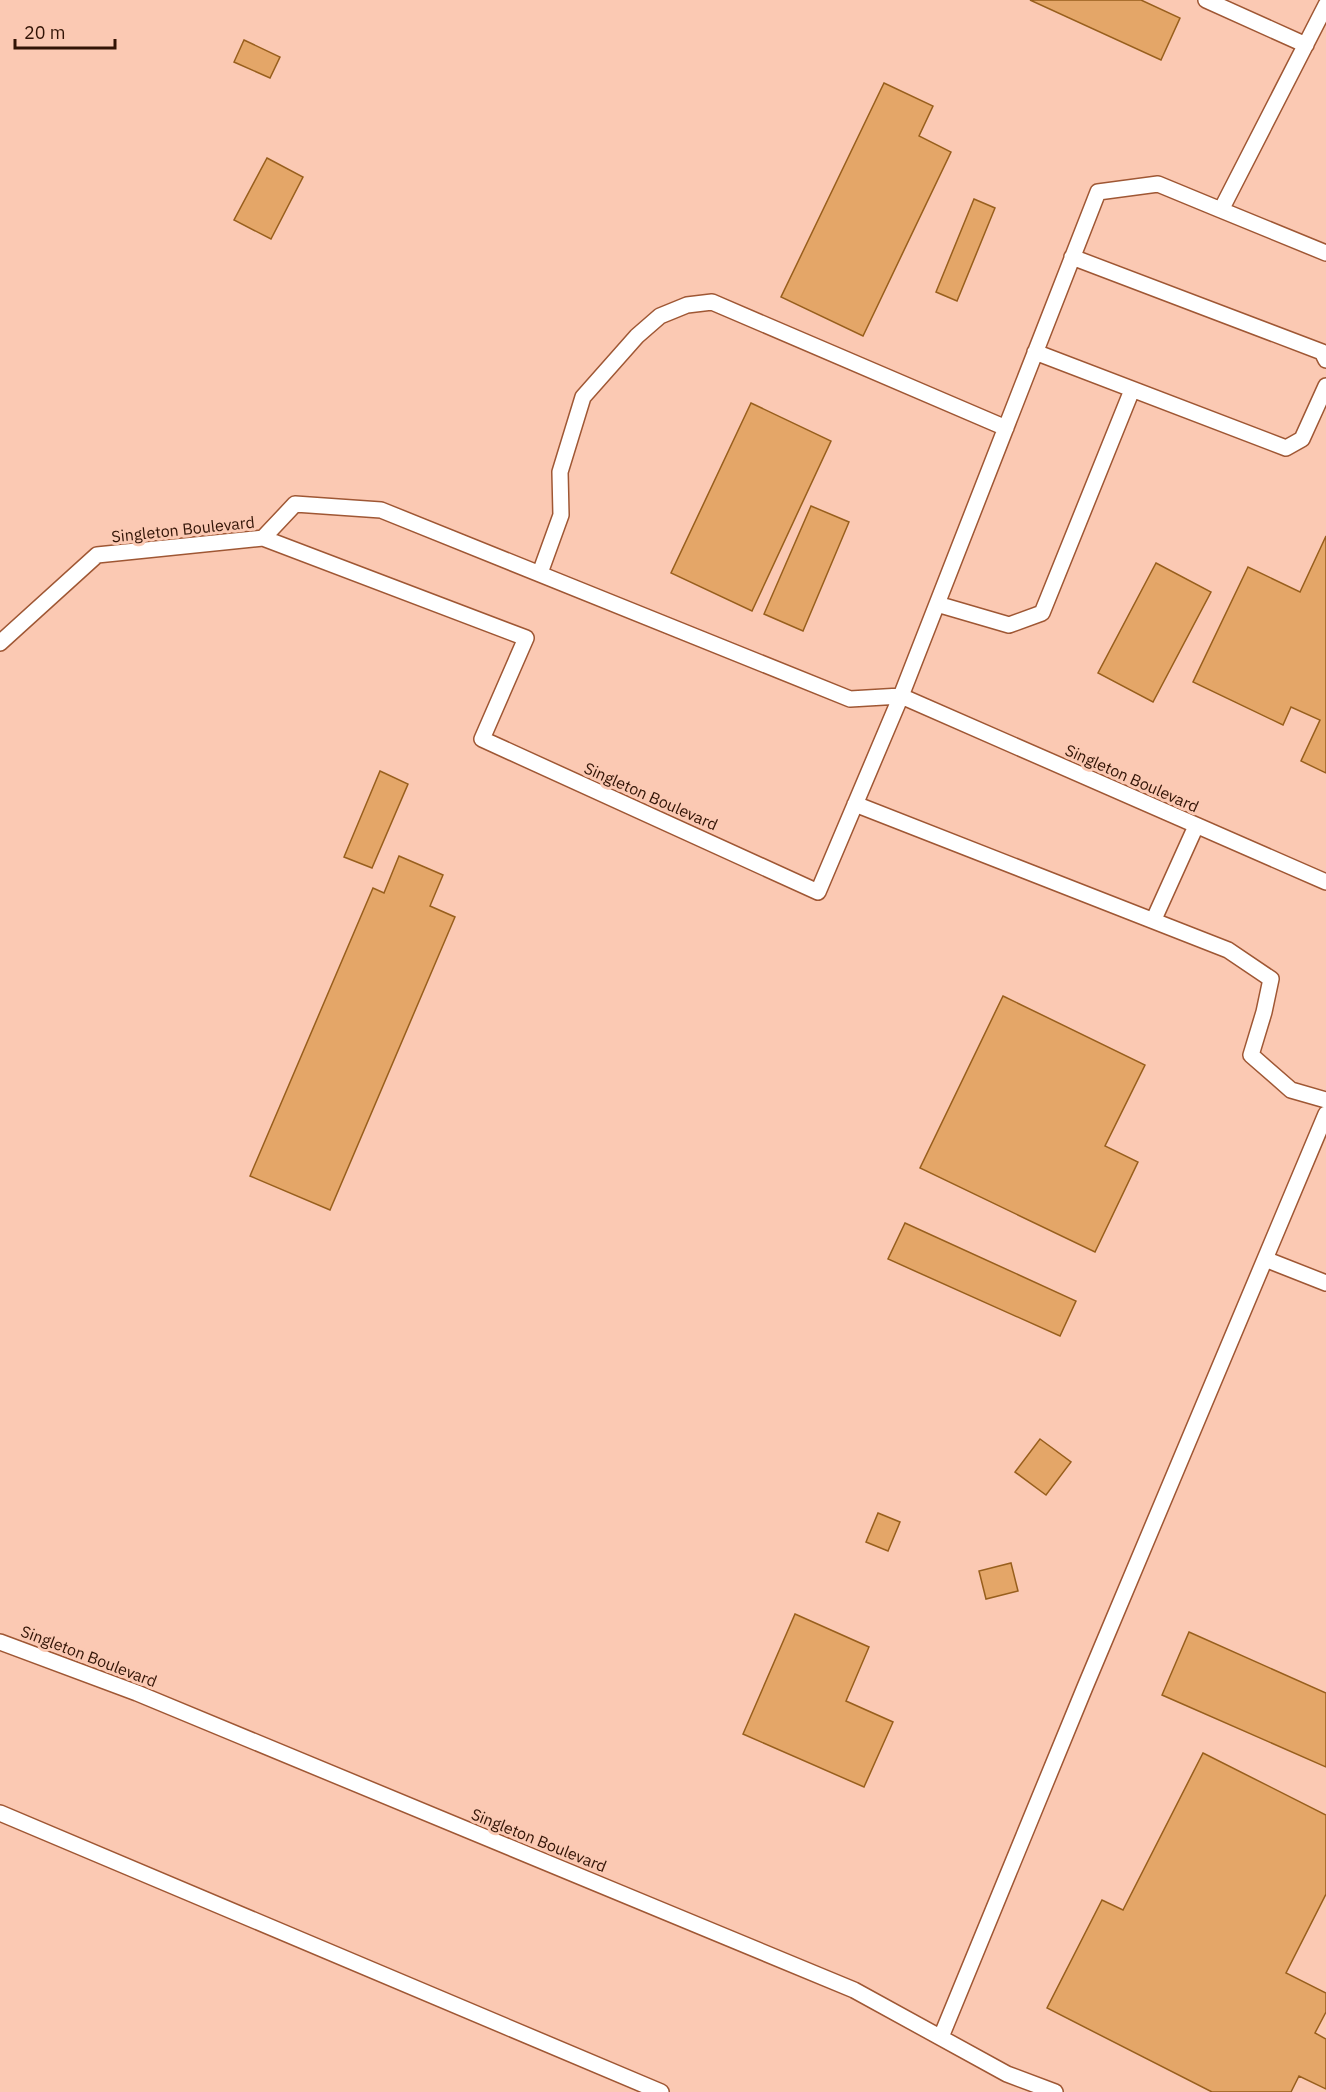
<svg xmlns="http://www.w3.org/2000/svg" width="1326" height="2092" viewBox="0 0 1326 2092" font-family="'IBM Plex Sans',sans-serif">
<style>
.building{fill:#e4a668;stroke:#985f1d;stroke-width:1.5}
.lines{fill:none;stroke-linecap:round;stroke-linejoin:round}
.lane-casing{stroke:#9f5734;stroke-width:18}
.lane{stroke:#fff;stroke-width:15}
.labels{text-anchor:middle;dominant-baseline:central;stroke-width:6;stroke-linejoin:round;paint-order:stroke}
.street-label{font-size:16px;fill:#321406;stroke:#fbc9b3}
</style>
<rect width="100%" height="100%" fill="#fbc9b3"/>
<path class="building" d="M1030,0H1141L1180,18L1161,60Z
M244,40L280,57L270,78L234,62Z
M884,83L933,106L919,136L951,152L863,336L781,297Z
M267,158L303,177L271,239L234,220Z
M974,199L995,208L957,301L936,292Z
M751,403L831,441L752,611L671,573Z
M811,506L849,522L803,631L764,614Z
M1326,536V773L1301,761L1320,720L1291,707L1283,725L1193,682L1248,567L1300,592Z
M1156,563L1211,592L1153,702L1098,673Z
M380,771L408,784L372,868L344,857Z
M399,856L443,875L430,906L455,917L330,1210L250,1176L373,888L384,893Z
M1003,996L1145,1065L1105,1146L1138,1162L1095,1252L920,1168Z
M905,1223L1076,1301L1060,1336L888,1259Z
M1040,1439L1071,1462L1046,1495L1015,1472Z
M878,1513L900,1522L888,1551L866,1542Z
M1011,1563L1018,1591L986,1599L979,1571Z
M795,1614L869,1647L846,1701L893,1722L864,1787L743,1734Z
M1189,1632L1326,1693V1767L1162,1695Z
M1203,1753L1326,1815V1894L1286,1973L1326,1993V2012L1315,2033L1326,2039V2089L1299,2076L1291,2092H1212L1047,2008L1102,1900L1123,1910Z"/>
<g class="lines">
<g class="lane-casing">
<path id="lane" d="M1206,0L1306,45
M1221,210L1326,253
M1072,257L1322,352L1326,360
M1035,352L1286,448L1302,439L1326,386
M263,538L295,504L381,510L850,699L901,696L1098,192L1158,184L1221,210L1326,5
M540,573L561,515L560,472L583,397L637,336L660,316L687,305L712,302L1006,428
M937,604L1009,625L1042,613L1132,390
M0,643L97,555L263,538L526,638L482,739L818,892L901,696L1326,882
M855,804L1228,950L1271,979L1264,1012L1251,1055L1291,1090L1326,1100
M1154,919L1196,826
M1265,1259L1326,1283
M0,1642L137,1693L854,1990L1007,2074L1055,2092
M0,1813L661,2092
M941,2037L1085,1687L1326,1114"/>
</g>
<use href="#lane" class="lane"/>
</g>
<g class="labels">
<g class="street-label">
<text transform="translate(183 529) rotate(-6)">Singleton Boulevard</text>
<text transform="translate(1132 778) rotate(24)">Singleton Boulevard</text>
<text transform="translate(651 796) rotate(24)">Singleton Boulevard</text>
<text transform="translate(89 1656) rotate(21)">Singleton Boulevard</text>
<text transform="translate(539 1840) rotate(22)">Singleton Boulevard</text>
</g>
</g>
<path d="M15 39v9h100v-9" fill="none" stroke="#321406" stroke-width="3"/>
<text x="24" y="39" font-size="18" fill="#321406" stroke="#fbc9b3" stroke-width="4.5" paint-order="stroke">20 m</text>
</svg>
